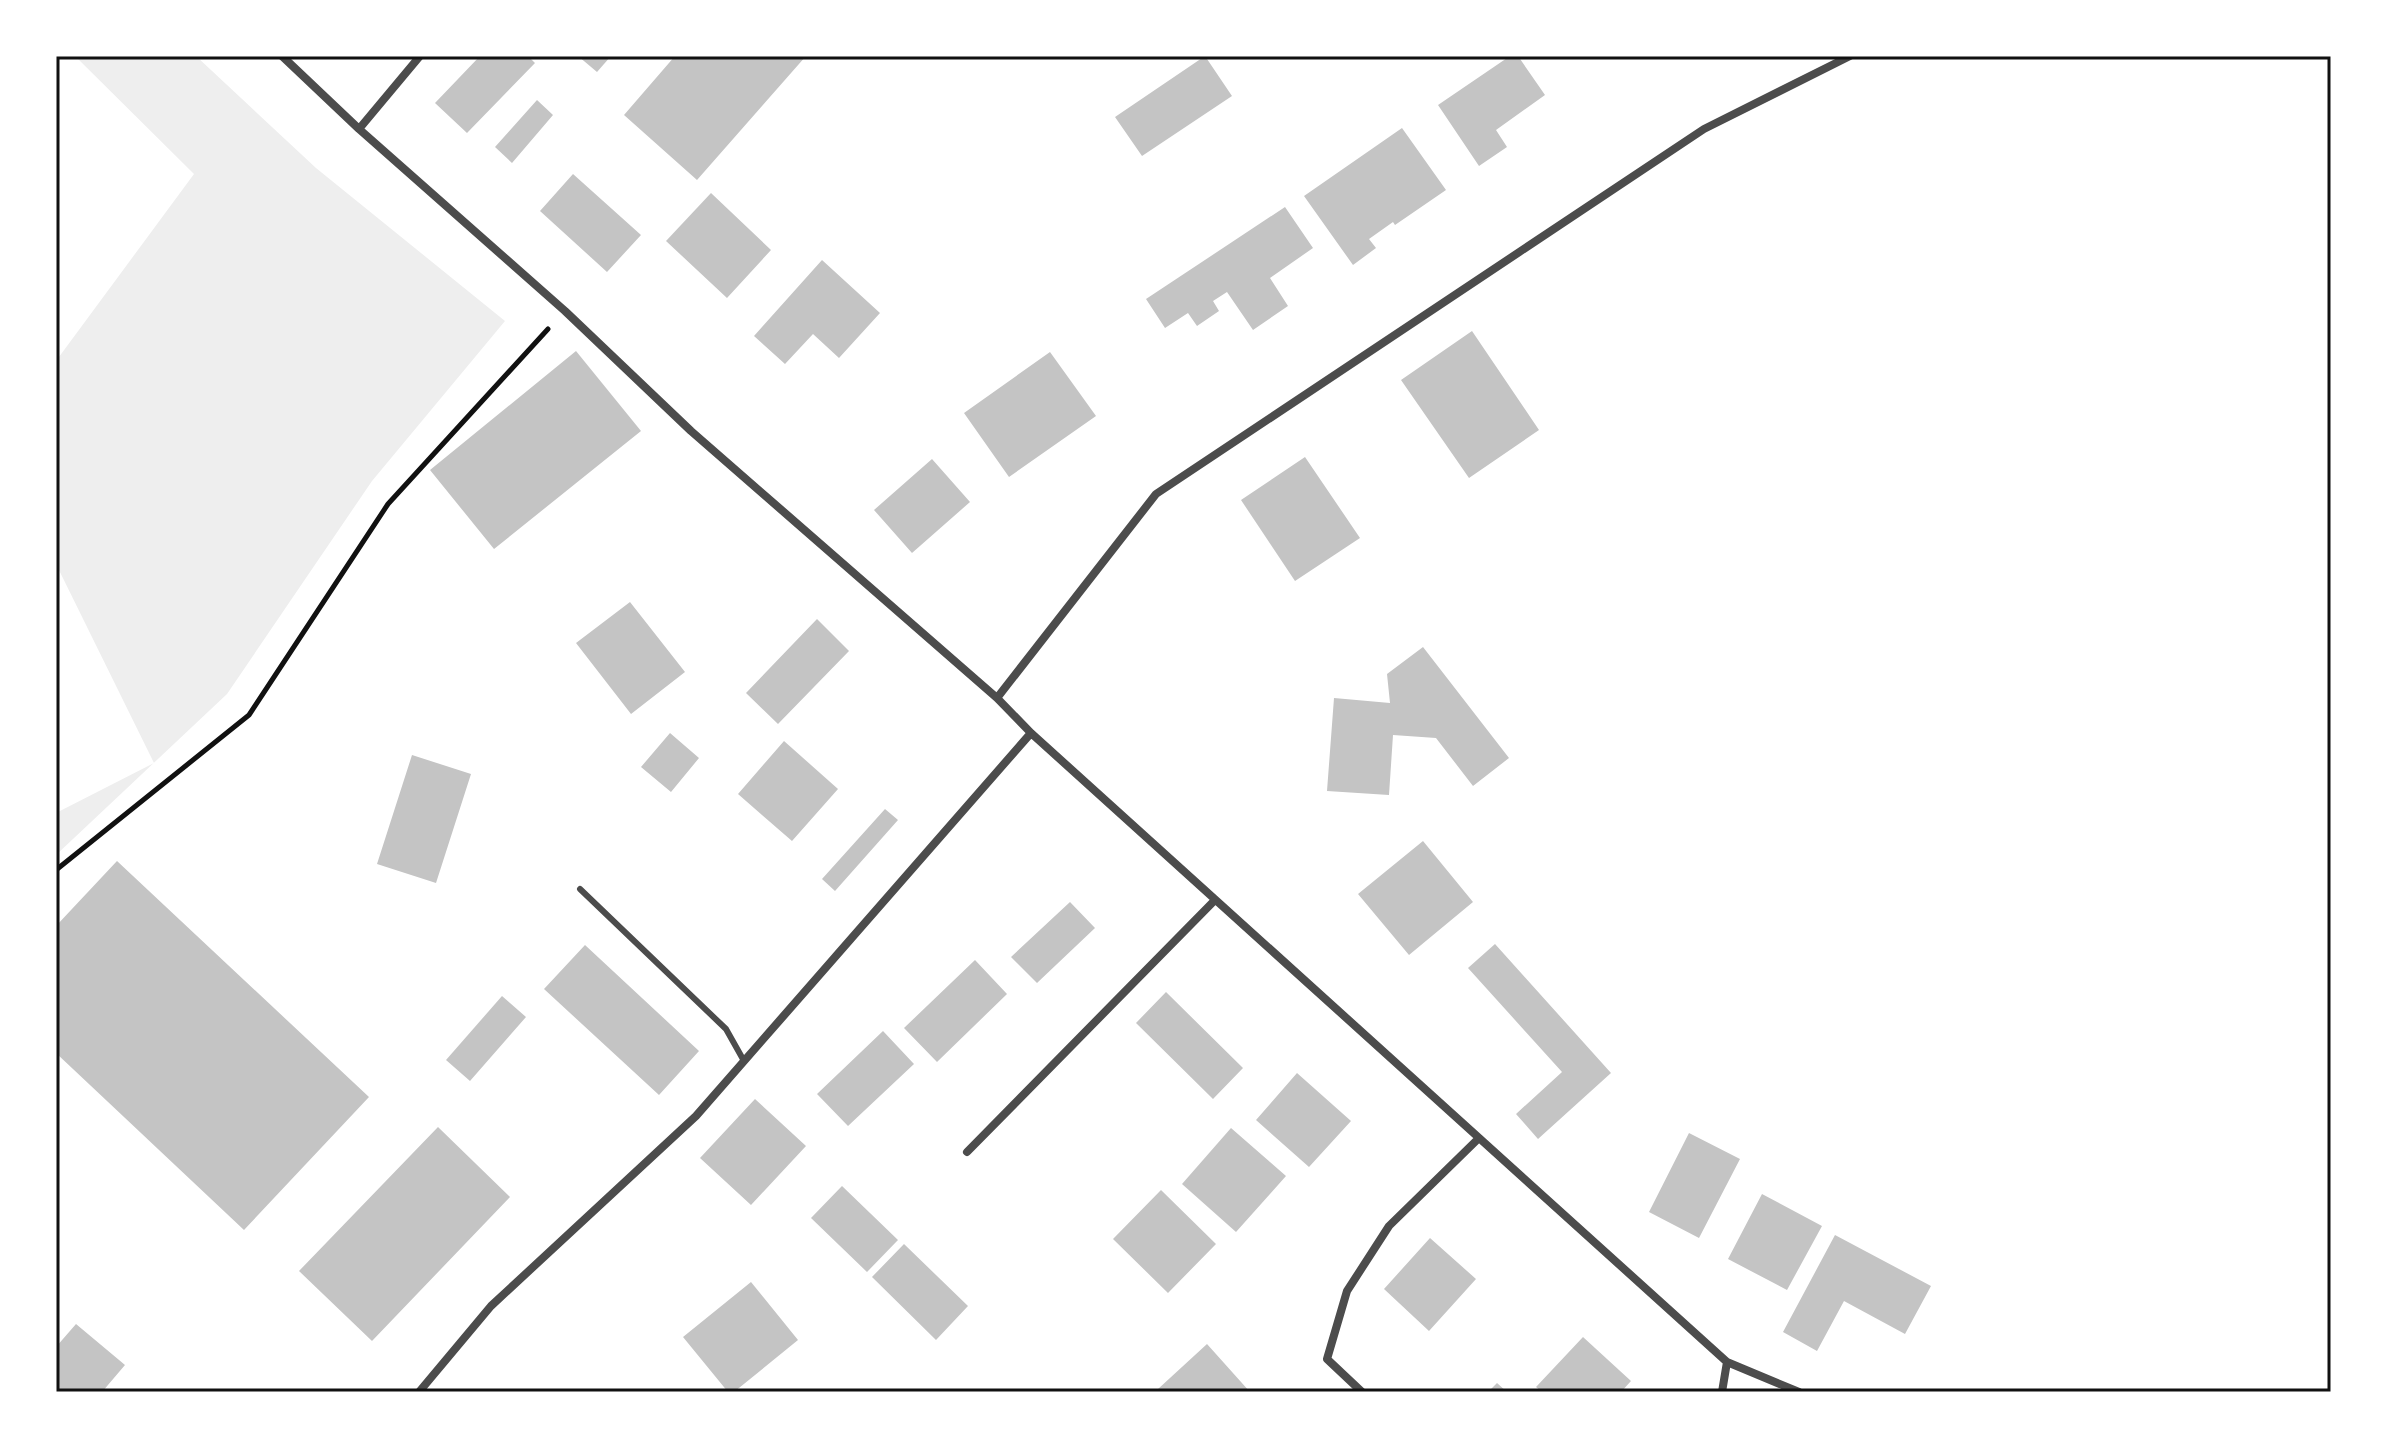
<svg xmlns="http://www.w3.org/2000/svg" width="2387" height="1448" viewBox="0 0 2387 1448" font-family="Georgia,serif">
<style>
.green{fill:#eee}
.building{fill:#c4c4c4}
.lines{fill:none;stroke-linecap:round;stroke-linejoin:round}
.path{stroke:#111;stroke-width:5}
.service{stroke:#4c4c4c;stroke-width:6}
.minor{stroke:#4c4c4c;stroke-width:8}
.neatline{fill:none;stroke:#111;stroke-width:3}
</style>
<rect width="100%" height="100%" fill="#fff"/>
<path class="green" d="M75,56H196L316,168L505,321L372,481L227,694L56,855V813L154,763L56,564V361L194,174Z"/>
<path class="building" d="M480,56H528L535,63L467,133L435,103Z
M578,56H611L597,72Z
M675,56H806L697,180L624,115Z
M1205,56L1232,96L1142,156L1115,117Z
M1510,56H1518L1545,95L1496,130L1507,147L1479,166L1438,105Z
M537,100L553,115L512,163L495,147Z
M1402,128L1446,190L1395,225L1393,222L1369,239L1376,248L1353,265L1304,196Z
M573,174L641,235L607,272L540,211Z
M711,193L771,250L727,298L666,241Z
M1285,207L1313,248L1270,278L1288,306L1253,330L1227,292L1213,301L1219,311L1197,326L1188,313L1165,328L1146,299Z
M822,260L880,313L839,358L813,334L785,364L754,336Z
M1472,331L1539,430L1469,478L1401,380Z
M576,351L641,431L494,549L430,470Z
M1050,352L1096,416L1009,477L964,413Z
M1305,457L1360,538L1295,581L1241,500Z
M932,459L970,502L912,553L874,510Z
M630,602L685,672L631,714L576,643Z
M817,619L849,651L778,724L746,693Z
M1423,647L1509,758L1473,786L1436,738L1393,735L1389,795L1327,791L1334,698L1390,703L1387,674Z
M670,733L699,758L671,792L641,767Z
M784,741L838,789L792,841L738,794Z
M412,755L471,774L436,883L377,864Z
M885,809L898,820L835,891L822,879Z
M1423,841L1473,902L1409,955L1358,894Z
M117,861L369,1097L244,1230L56,1053V926Z
M1070,902L1095,928L1037,983L1011,957Z
M1495,944L1611,1073L1538,1139L1516,1114L1562,1072L1468,968Z
M585,945L699,1051L659,1095L544,989Z
M975,960L1007,994L937,1062L904,1028Z
M1166,992L1243,1068L1213,1099L1136,1023Z
M502,996L526,1017L470,1081L446,1060Z
M883,1031L914,1064L848,1126L817,1094Z
M1297,1073L1351,1121L1309,1167L1256,1120Z
M755,1099L806,1146L751,1205L700,1158Z
M438,1127L510,1197L372,1341L299,1271Z
M1231,1128L1286,1176L1236,1232L1182,1184Z
M1689,1133L1740,1159L1699,1238L1649,1212Z
M842,1186L898,1240L867,1272L811,1218Z
M1161,1190L1216,1244L1168,1293L1113,1239Z
M1762,1194L1822,1226L1787,1290L1728,1259Z
M1835,1235L1931,1286L1905,1334L1844,1301L1817,1351L1783,1332Z
M1430,1238L1476,1279L1429,1331L1384,1289Z
M904,1244L968,1306L936,1340L872,1277Z
M751,1282L798,1340L734,1392H728L683,1337Z
M76,1324L125,1365L102,1392H56V1347Z
M1583,1337L1631,1381L1621,1392H1542L1536,1387Z
M1207,1344L1250,1392H1161L1158,1389Z
M1497,1383L1507,1392H1488Z"/>
<g class="lines">
<path class="path" d="M56,870L249,715L388,504L548,329"/>
<path class="service" d="M580,889L726,1029L744,1061"/>
<path class="minor" d="M282,56L359,129L565,311L691,431L997,698L1031,733L1727,1362L1799,1392
M359,129L420,56
M997,698L1156,494L1704,129L1850,56
M967,1152L1215,900
M419,1392L491,1306L696,1116L1031,733
M1362,1392L1327,1359L1347,1291L1389,1226L1479,1138
M1722,1392L1727,1362"/>
</g>
<rect width="2387" height="1448" fill="none" stroke="#ffffff" stroke-width="116"/>
<rect x="58" y="58" width="2271" height="1332" class="neatline"/>
</svg>
